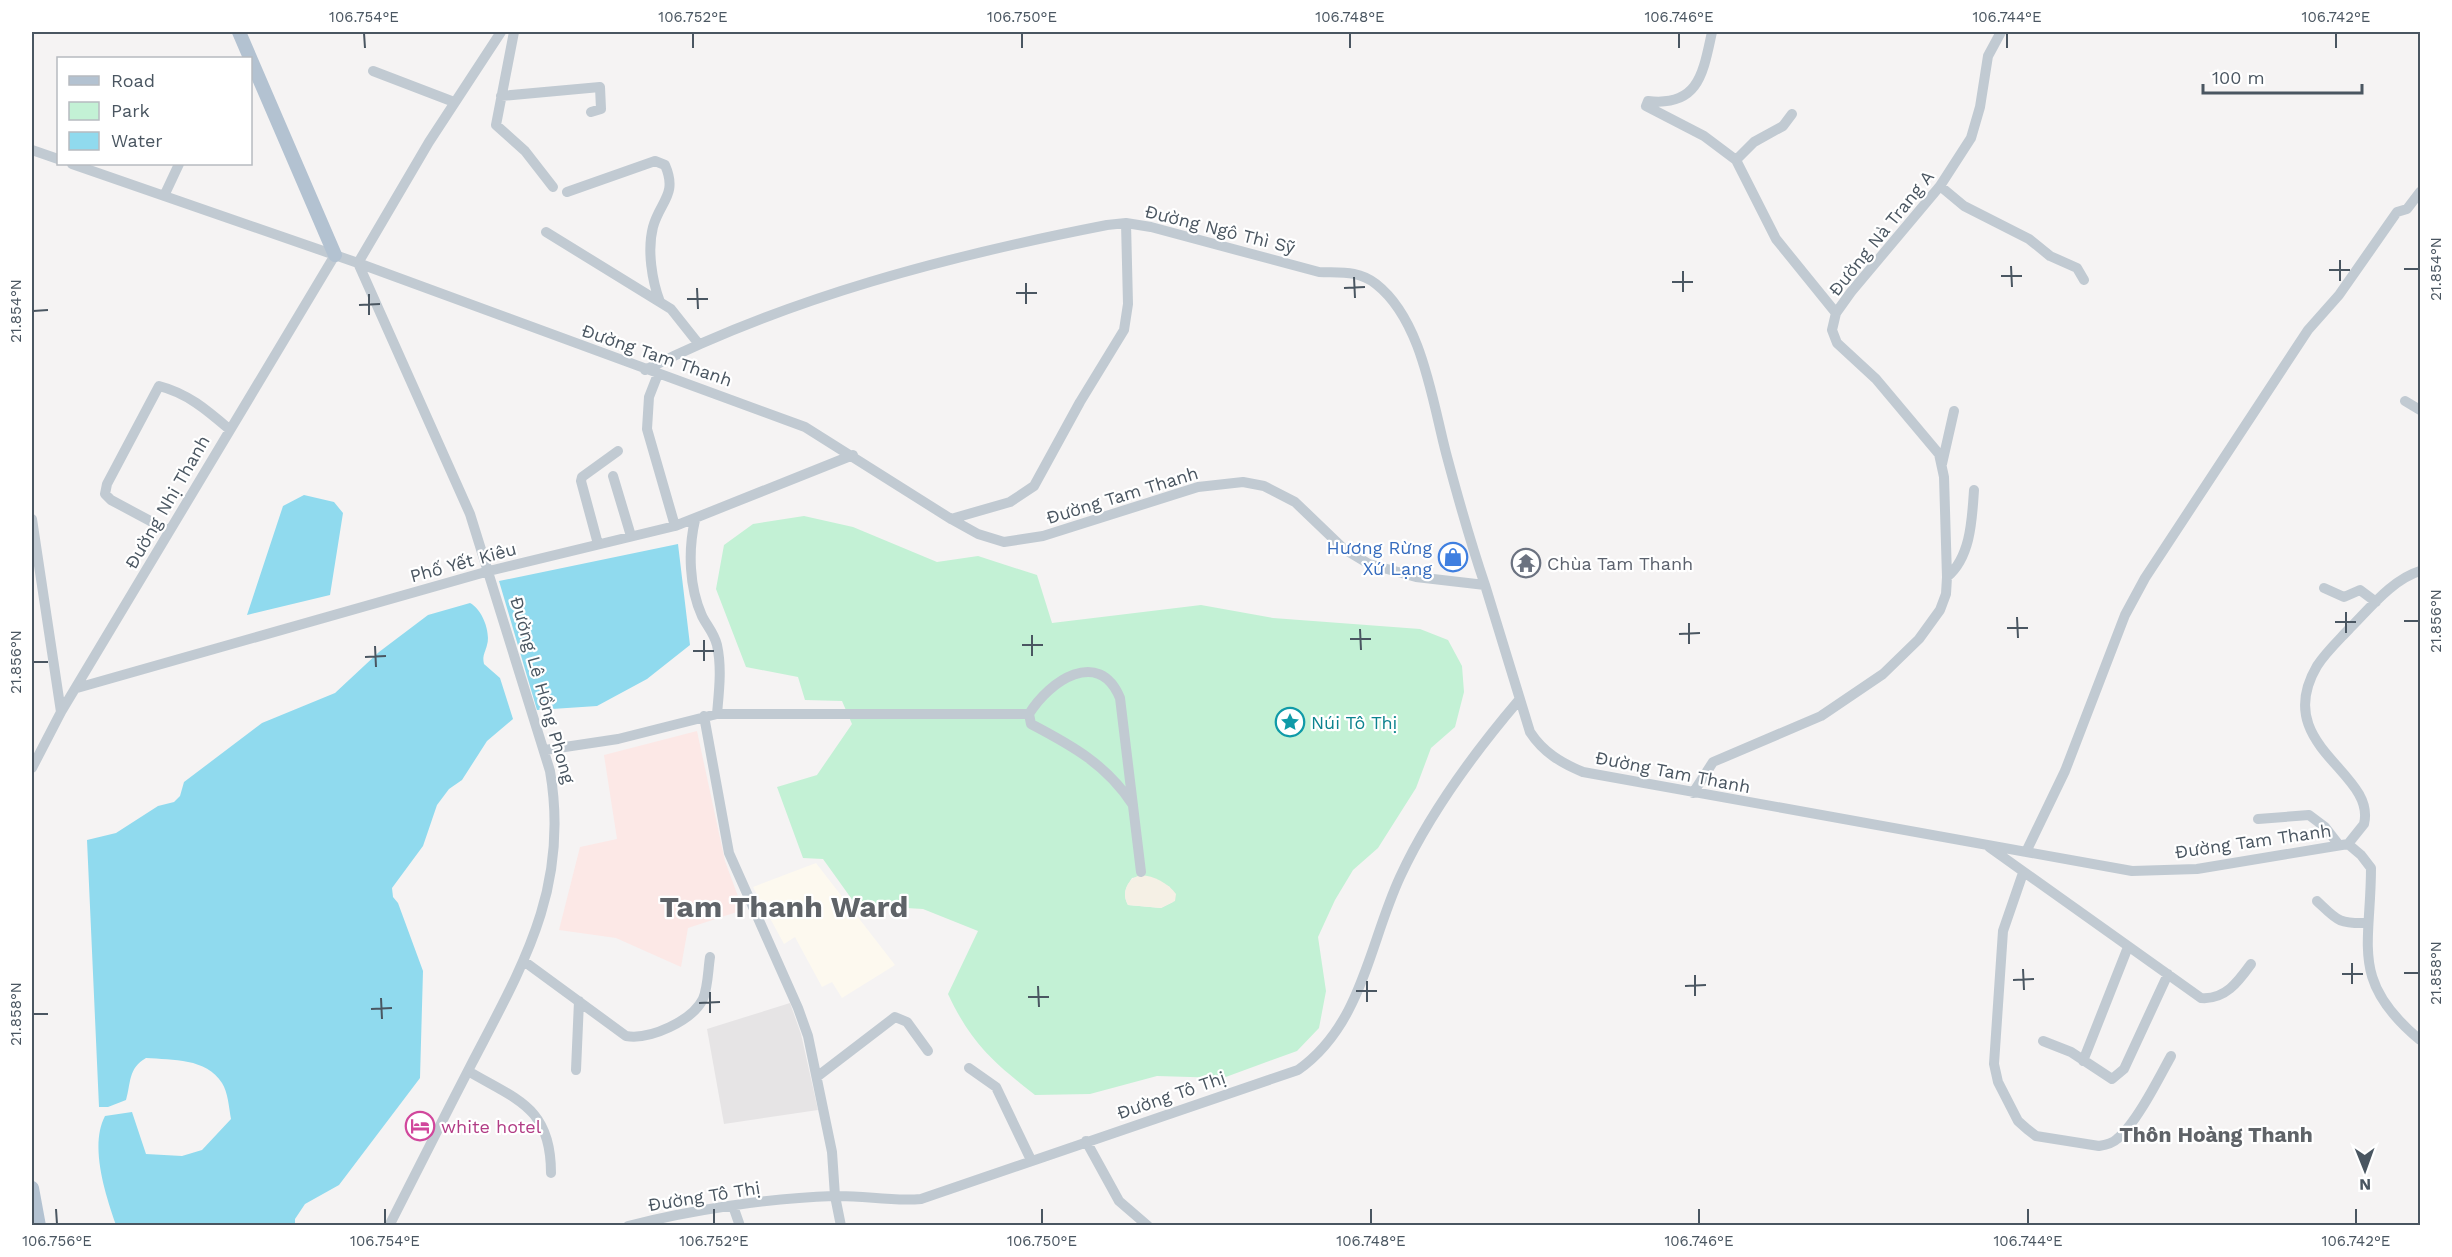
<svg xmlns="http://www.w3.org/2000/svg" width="2452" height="1257" viewBox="0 0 2452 1257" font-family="'Work Sans',sans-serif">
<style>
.commercial{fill:#fdf9ef}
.education{fill:#e6e4e5}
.medical{fill:#fce8e6}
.green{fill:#c3f1d5;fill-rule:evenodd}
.sand{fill:#f5f0e5}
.water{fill:#90daee}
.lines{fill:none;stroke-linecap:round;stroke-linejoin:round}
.minor{stroke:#c1cad2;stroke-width:10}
.major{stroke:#b3c2d1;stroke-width:14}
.ticks{fill:none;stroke:#4a5661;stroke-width:2}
.labels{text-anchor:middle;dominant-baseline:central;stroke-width:4.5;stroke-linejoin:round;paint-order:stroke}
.street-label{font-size:18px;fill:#4a5661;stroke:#fff}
.shop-label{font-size:18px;fill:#366cbe;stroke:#fff;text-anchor:end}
.worship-label{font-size:18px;fill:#5b616d;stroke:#fff;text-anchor:start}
.culture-label{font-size:18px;fill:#0d838f;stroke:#fff;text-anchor:start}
.hotel-label{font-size:18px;fill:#b23c85;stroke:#fff;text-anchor:start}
.quarter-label{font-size:21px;font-weight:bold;fill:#5f6368;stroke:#fff}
.town-label{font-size:30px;font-weight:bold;fill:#5f6368;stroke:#fff}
.neatline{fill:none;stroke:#4a5661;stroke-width:2}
.ticks-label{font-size:15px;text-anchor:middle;fill:#4a5661}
</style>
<rect width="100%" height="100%" fill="#f5f3f3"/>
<path class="commercial" d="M816,863L895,965L842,998L832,982L822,987L795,937L784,944L753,887Z"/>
<path class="education" d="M790,1003L801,1034L818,1110L724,1124L707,1029Z"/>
<path class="medical" d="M697,731L725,861L743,910L688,928L681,967L616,938L559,930L580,847L617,839L604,755Z"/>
<path class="green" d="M804,516L853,527L937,562L978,556L1037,575L1052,623L1201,605L1273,618L1420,629L1448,640L1462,666L1464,692L1455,727L1431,748L1416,788L1378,848L1353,870L1335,900L1318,937L1326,991L1319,1028L1297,1051L1223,1078L1157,1076L1090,1094L1035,1095C993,1062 971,1043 948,994L978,931L923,909L856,905L823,859L803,858L777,787L817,775L852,724L842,701L805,700L798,677L746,667L716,589L724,545L753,524ZM1146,876L1170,887L1173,902L1161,908L1128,905C1122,893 1126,888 1132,878Z"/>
<path class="sand" d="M1141,875C1154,876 1168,883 1176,894L1175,901L1161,908L1128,905C1121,893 1127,878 1141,875Z"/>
<path class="water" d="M304,495L334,502L343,513L330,595L247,615L283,506Z
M678,544L690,645L647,679L597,706L537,710L499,581Z
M470,603C482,609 491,632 487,645C485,653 482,656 484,664L500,678L513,719L487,741L462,780L449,789L437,805L423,846L392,888L393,897L398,903L423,971L420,1078L339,1185L305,1204L295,1219V1225H116C106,1196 89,1146 105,1116L132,1112L146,1154L182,1156L202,1150L231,1119C229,1108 228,1092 222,1083C206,1058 173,1060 146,1058C128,1068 131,1083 126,1100L108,1107H99L87,840L116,833L158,806L174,802L180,796L184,782L262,723L335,693L379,652L428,615Z"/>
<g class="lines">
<path class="minor" d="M514,32L496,125L525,151L553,187
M1712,32C1703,73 1699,107 1648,101L1646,106L1704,136L1736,160L1776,239L1836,313
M373,71L454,102
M501,96L600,87L601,109L591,112
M32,150L58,159
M1736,160L1754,142L1783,126L1792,114
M72,164L358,263L805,427L951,519L978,534L1004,542L1043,536L1198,487L1243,482L1264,486L1295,502L1344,549L1369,564L1416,577L1485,585L1530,732C1543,752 1561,763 1583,772L2132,871L2197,869L2348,844
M1940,186L1964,206L2029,239L2050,256L2077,268L2084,280
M567,192L655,161L665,165C678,195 660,201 653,227C647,250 652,281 660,302
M164,196L179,164
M546,232L671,309L698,343
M645,370C790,297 948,256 1107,225L1126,223L1151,227L1319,272C1340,273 1358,270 1376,284C1422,320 1432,400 1446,453C1458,498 1470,541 1485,585
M658,374L649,397L647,429L675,526
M2405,401L2420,410
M1942,464L1954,411
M613,476L631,536
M32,519L61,712
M951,519L1010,502L1034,486L1080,402L1124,330L1128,304L1126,223
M695,520C688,550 689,587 702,616C707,626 714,633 717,645C722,668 719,691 717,714
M169,531L111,500L105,494L107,484L159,386C187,393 207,410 229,429
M598,544L581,481L582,477L618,451
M1947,577C1971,557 1972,519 1974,490
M2324,588L2344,597L2360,590L2376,602
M77,688L489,571L675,526L853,455
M704,716L729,853L798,1008L808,1036L832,1152L835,1196L841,1226
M545,750L618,739L717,714H1029
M32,768L61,712L335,255
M1693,793L1713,762L1821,716L1883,674L1919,639L1940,610L1946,594L1947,577L1944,477L1939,454L1876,379L1837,343L1832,330L1836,313L1851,292L1940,186L1971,138L1980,107L1988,56L2001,32
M1133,805C1107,765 1073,746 1031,724L1029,714C1049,681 1099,647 1120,698L1141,872
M2258,819L2309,815L2325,827L2339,845
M2348,844L2364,824C2377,772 2270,746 2317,666C2326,652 2339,640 2350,628C2370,608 2393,579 2420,571
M2348,844L2361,855L2371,868C2371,946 2349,981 2420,1040
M1989,847L2201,998C2225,1000 2238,982 2251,964
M2026,852L2065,771L2125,615L2145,578L2308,330L2339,295L2397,212L2407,209L2420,192
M2023,873L2003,931L1994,1064L1998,1082L2018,1121L2027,1129L2036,1136L2099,1146C2105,1145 2113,1143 2117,1139C2136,1124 2159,1078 2171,1056
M2317,901C2337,920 2338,924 2367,923
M525,962L626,1036C650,1040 692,1021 703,999C708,987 708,970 710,957
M2043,1041L2071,1052L2112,1079L2124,1069L2168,974
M2083,1061L2128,947
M969,1068L996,1087L1031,1160
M576,1070L579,1001
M468,1071C517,1100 551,1107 551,1173
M818,1076L895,1017L907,1022L928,1051
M1086,1141L1119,1201L1148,1226
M733,1206L740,1226
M389,1226C417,1171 444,1117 472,1063C523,965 570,887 550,771L470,514L358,263L429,142L501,32
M628,1226C691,1210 769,1198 834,1196C863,1195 892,1202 921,1199L1298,1070C1362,1025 1369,944 1400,877C1430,812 1473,754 1519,700"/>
<path class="major" d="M239,32L335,255
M32,1188L39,1226"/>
</g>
<path class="ticks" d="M364,33L365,48M693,33V48M1022,33V48M1350,33V48M1679,33V48M2007,33V48M2336,33V48M2340,260V281M2011,266L2012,287M2404,269H2419M2329,270H2350M1683,271V292M2001,276H2022M1354,277L1355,298M1672,282H1693M1026,283V304M697,288L698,309M1344,288L1365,287M1016,293H1037M369,294V315M687,299H708M359,305L380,304M33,311L48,310M2346,612V633M2017,617L2018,638M2404,621H2419M2335,622H2356M1689,623V644M2007,628H2028M1360,629L1361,650M1679,634L1700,633M1032,635V656M1350,639H1371M704,640V661M1022,645H1043M375,646L376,667M693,651H714M365,657L386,656M33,662H48M2352,963V984M2023,969L2024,990M2404,973H2419M2342,974H2363M1695,975V996M2013,980L2034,979M1367,981V1002M1038,986L1039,1007M1685,986L1706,985M1356,991H1377M710,992V1013M1028,997H1049M381,998L382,1019M699,1003L720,1002M371,1009L392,1008M33,1014H48M56,1209L57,1224M385,1209V1224M714,1209V1224M1042,1209V1224M1371,1209V1224M1699,1209V1224M2028,1209V1224M2356,1209V1224"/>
<defs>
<g id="shop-ring" transform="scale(1.5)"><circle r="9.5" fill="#fff" stroke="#3f7fe0" stroke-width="1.5"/><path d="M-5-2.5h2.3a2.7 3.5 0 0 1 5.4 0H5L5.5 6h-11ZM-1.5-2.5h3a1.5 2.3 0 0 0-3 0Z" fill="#3f7fe0"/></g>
<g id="temple-ring" transform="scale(1.5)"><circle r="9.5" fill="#fff" stroke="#6b7280" stroke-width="1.5"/><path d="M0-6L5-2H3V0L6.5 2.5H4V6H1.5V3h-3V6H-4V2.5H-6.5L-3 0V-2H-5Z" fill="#6b7280"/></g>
<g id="sight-ring" transform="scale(1.5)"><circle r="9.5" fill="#fff" stroke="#0f9aa8" stroke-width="1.5"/><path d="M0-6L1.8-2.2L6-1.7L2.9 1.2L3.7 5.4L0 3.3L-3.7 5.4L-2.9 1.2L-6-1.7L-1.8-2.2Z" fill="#0f9aa8"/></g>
<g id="hotel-ring" transform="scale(1.5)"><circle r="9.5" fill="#fff" stroke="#d1479c" stroke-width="1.5"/><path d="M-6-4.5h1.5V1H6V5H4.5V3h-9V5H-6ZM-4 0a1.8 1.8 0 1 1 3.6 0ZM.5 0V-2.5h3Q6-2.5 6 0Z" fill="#d1479c"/></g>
</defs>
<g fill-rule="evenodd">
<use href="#shop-ring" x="1453" y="557"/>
<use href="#temple-ring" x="1526" y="563"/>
<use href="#sight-ring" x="1290" y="722"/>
<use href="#hotel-ring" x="420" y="1126"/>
</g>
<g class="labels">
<g class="street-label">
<text transform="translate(1220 229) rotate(14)">Đường Ngô Thì Sỹ</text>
<text transform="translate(1881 233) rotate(-51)">Đường Nà Trang A</text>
<text transform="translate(657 355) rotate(19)">Đường Tam Thanh</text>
<text transform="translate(1122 495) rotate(-17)">Đường Tam Thanh</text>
<text transform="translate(167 502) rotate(-60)">Đường Nhị Thanh</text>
<text transform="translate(463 562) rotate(-15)">Phố Yết Kiêu</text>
<text transform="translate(543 690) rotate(74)">Đường Lê Hồng Phong</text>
<text transform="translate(1673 772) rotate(11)">Đường Tam Thanh</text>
<text transform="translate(2253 841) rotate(-8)">Đường Tam Thanh</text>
<text transform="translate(1171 1095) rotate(-19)">Đường Tô Thị</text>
<text transform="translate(704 1196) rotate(-9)">Đường Tô Thị</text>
</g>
<g class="shop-label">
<text x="1432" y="547">Hương Rừng<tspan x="1432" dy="21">Xứ Lạng</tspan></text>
</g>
<g class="worship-label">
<text x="1547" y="563">Chùa Tam Thanh</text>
</g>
<g class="culture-label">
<text x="1311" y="722">Núi Tô Thị</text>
</g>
<g class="hotel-label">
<text x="441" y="1126">white hotel</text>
</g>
<g class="quarter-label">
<text x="2216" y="1134">Thôn Hoàng Thanh</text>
</g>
<g class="town-label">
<text x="784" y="906">Tam Thanh Ward</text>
</g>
</g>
<rect width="2452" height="1257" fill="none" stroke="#ffffff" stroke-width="66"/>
<rect x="57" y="57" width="195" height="108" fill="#ffffff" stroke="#b7bbc0" stroke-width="1.5"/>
<rect x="69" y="76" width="30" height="9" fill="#b3c2d1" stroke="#b7bbc0" stroke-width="1.5"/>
<text x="111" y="87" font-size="18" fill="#4a5661">Road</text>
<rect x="69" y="102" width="30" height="18" fill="#c3f1d5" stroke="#b7bbc0" stroke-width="1.5"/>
<text x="111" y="117" font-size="18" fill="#4a5661">Park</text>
<rect x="69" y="132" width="30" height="18" fill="#90daee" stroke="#b7bbc0" stroke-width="1.5"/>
<text x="111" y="147" font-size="18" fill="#4a5661">Water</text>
<g transform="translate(2365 1170) rotate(179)" stroke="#ffffff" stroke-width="4.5" paint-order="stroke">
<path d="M0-4.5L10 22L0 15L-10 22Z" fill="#4a5661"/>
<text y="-9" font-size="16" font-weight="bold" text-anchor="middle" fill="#4a5661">N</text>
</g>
<path d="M2203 84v9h159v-9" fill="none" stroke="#4a5661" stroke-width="3"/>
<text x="2212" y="84" font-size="18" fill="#4a5661" stroke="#ffffff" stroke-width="4.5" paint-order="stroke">100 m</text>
<rect x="33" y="33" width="2386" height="1191" class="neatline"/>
<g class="ticks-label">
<text x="364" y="22">106.754°E</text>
<text x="693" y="22">106.752°E</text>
<text x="1022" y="22">106.750°E</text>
<text x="1350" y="22">106.748°E</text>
<text x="1679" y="22">106.746°E</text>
<text x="2007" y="22">106.744°E</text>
<text x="2336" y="22">106.742°E</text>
<text transform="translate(2436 269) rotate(-90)" y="5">21.854°N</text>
<text transform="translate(16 311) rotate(-90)" y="5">21.854°N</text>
<text transform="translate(2436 621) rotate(-90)" y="5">21.856°N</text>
<text transform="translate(16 662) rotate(-90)" y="5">21.856°N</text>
<text transform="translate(2436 973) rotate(-90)" y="5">21.858°N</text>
<text transform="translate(16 1014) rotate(-90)" y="5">21.858°N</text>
<text x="57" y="1246">106.756°E</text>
<text x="385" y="1246">106.754°E</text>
<text x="714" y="1246">106.752°E</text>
<text x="1042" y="1246">106.750°E</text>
<text x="1371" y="1246">106.748°E</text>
<text x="1699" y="1246">106.746°E</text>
<text x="2028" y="1246">106.744°E</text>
<text x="2356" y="1246">106.742°E</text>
</g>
</svg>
